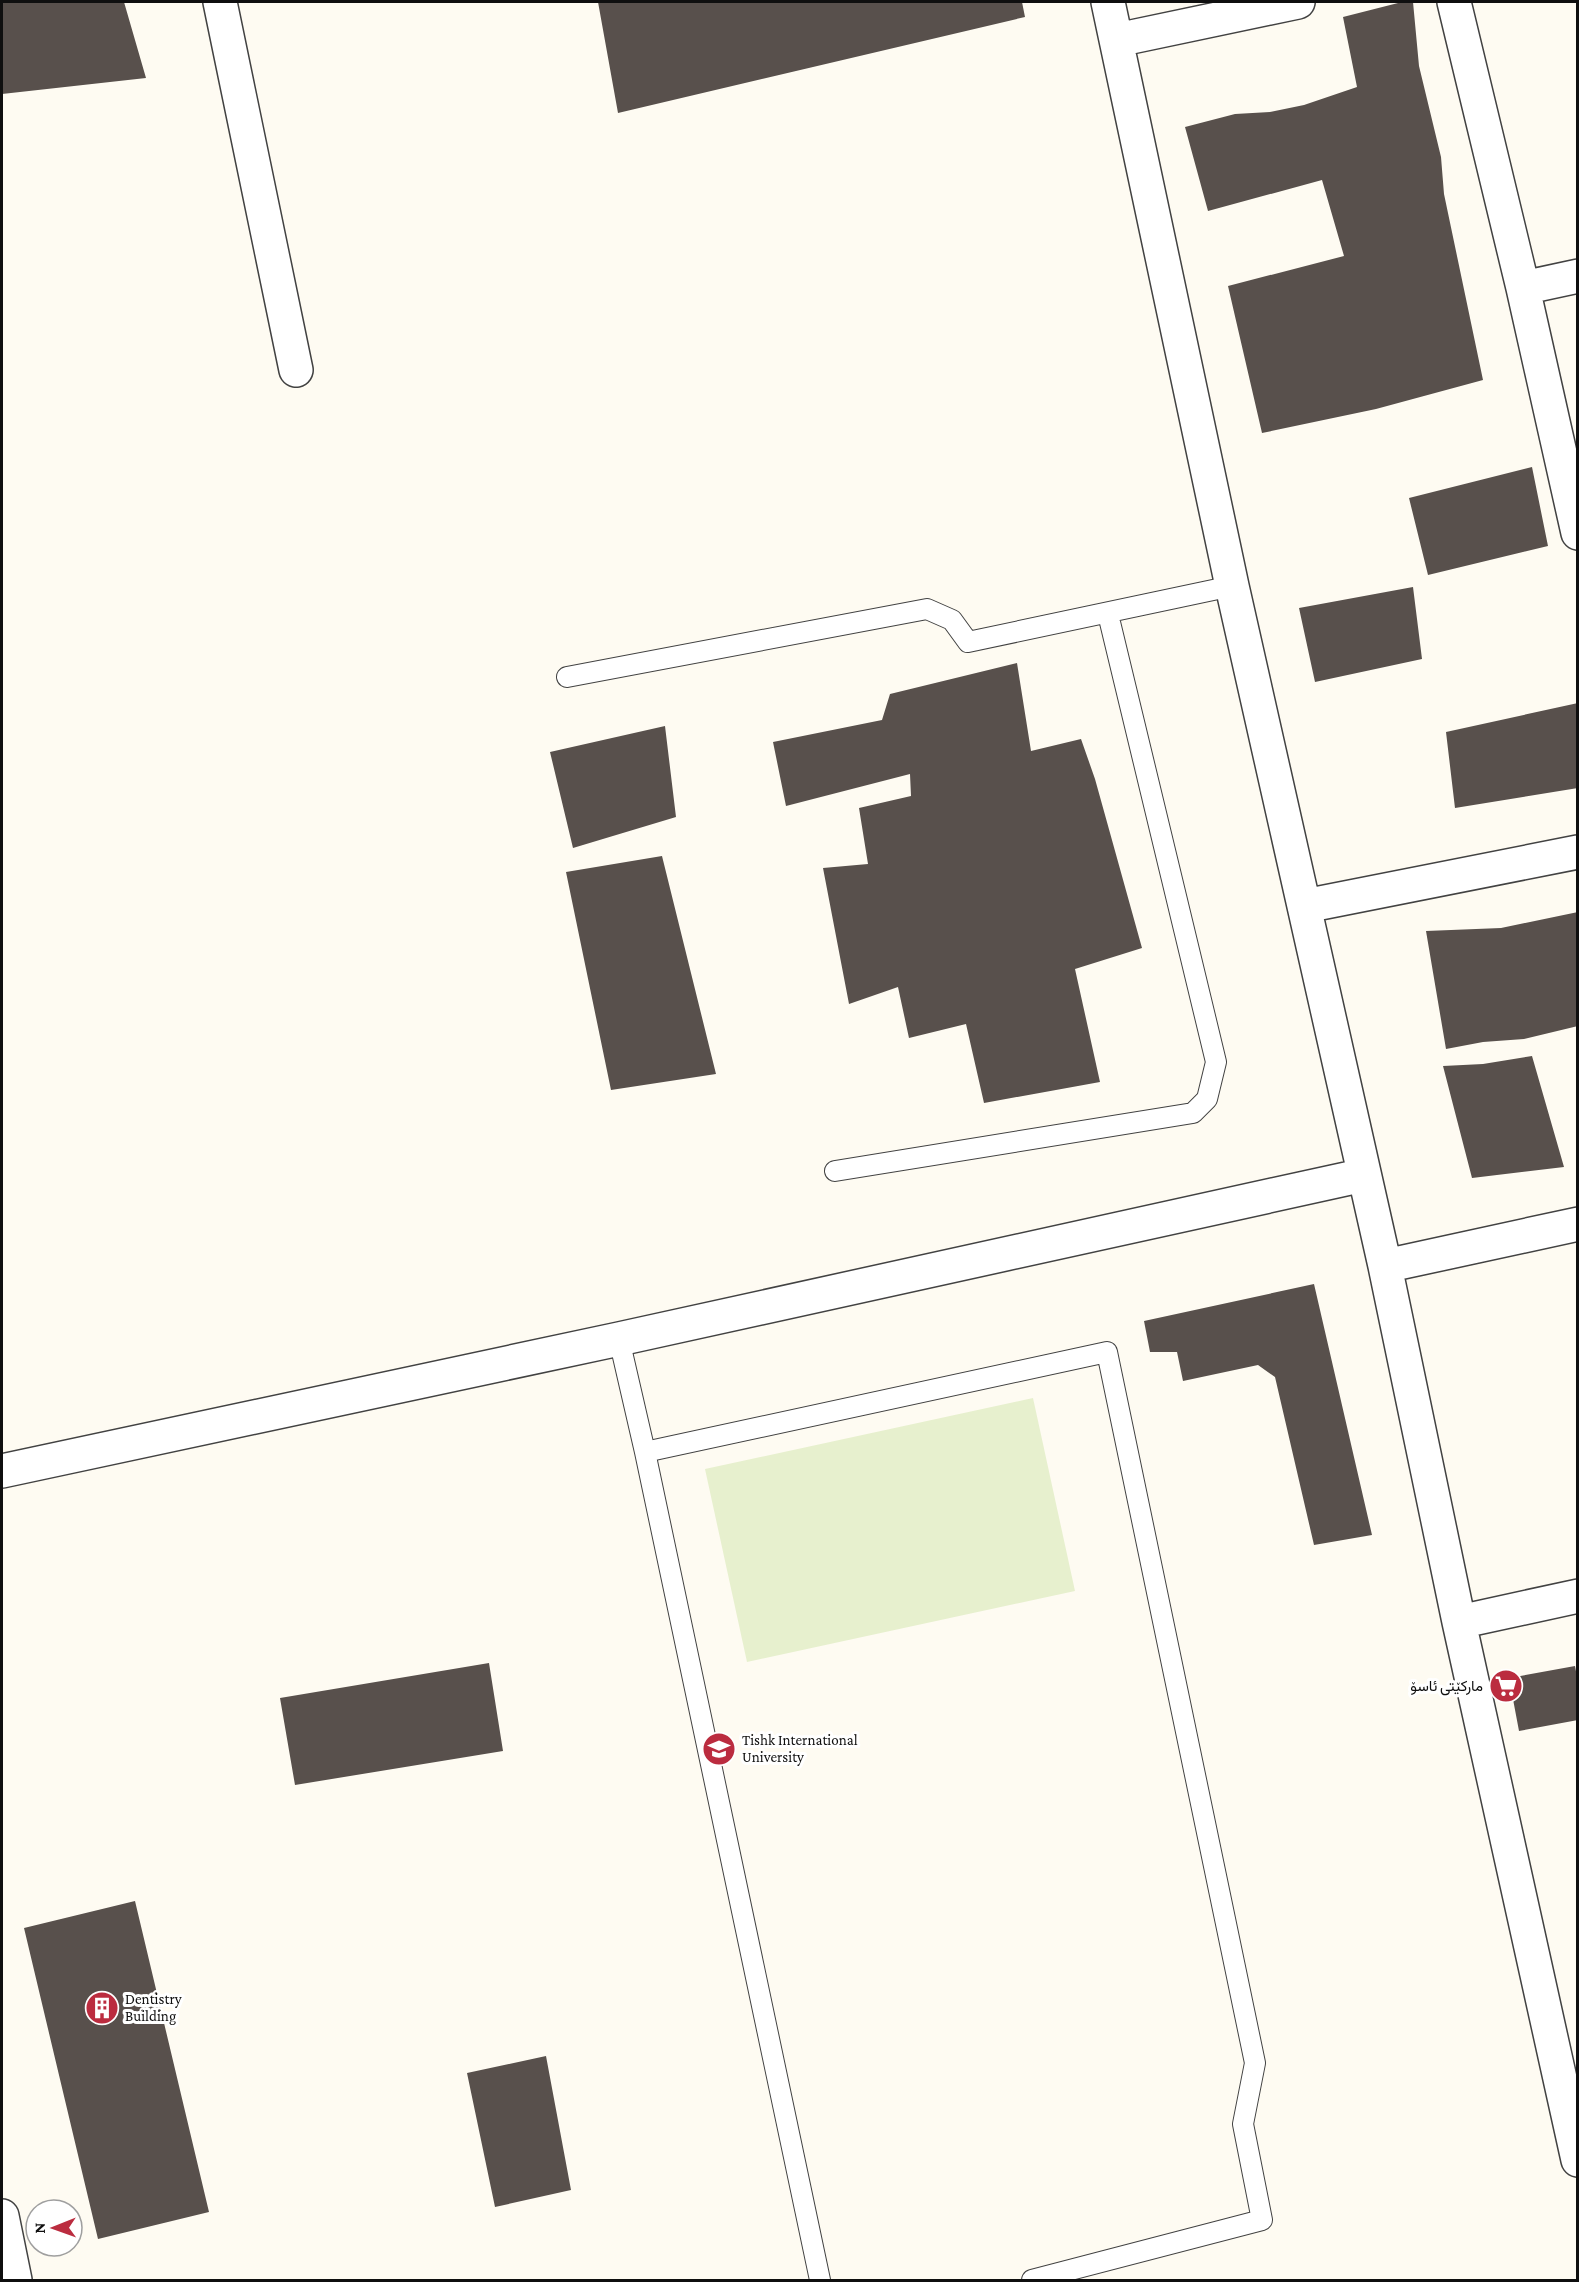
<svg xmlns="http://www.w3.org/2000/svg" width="1579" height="2282" viewBox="0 0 1579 2282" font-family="'Crimson Pro',Vazirmatn,serif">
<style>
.pitch{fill:#e7f0ce}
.building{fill:#58504c}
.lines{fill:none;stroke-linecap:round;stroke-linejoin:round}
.service-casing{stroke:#424242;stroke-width:22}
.minor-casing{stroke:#424242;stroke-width:36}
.tertiary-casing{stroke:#424242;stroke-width:36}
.service{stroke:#fff;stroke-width:20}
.minor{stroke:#fff;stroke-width:33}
.tertiary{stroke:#fff;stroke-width:33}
.labels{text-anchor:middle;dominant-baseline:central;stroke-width:6;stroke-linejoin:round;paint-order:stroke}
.poi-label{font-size:15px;fill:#0f0f0f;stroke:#fff;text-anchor:start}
</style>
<rect width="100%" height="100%" fill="#fefbf2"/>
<path class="pitch" d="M1033,1398L1075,1591L747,1662L705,1469Z"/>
<path class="building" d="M2,2H124L146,78L2,94Z
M598,2H1022L1025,17L618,113Z
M1402,2H1413L1419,66L1441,157L1444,194L1483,380L1376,409L1262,433L1228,286L1344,256L1322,180L1208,211L1185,127L1235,114L1270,112L1304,105L1357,87L1343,17Z
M1532,467L1548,546L1428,575L1409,498Z
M1413,587L1422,659L1315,682L1299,608Z
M1017,663L1031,751L1081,739L1095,779L1142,948L1075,969L1100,1082L984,1103L966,1024L909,1038L898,987L849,1004L823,868L868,864L859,808L911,796L910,774L786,806L773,742L882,720L890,694Z
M1578,703V788L1455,808L1446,732Z
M665,726L676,817L573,848L550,752Z
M662,856L716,1074L611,1090L566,872Z
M1578,912V1026L1524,1039L1483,1042L1446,1049L1426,931L1501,928Z
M1532,1056L1564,1167L1472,1178L1443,1066L1483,1064Z
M1314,1284L1372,1535L1314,1545L1275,1377L1258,1365L1183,1381L1177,1352H1150L1144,1321Z
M489,1663L503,1751L295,1785L280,1698Z
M1575,1666L1578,1682V1720L1519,1731L1509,1678Z
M135,1901L209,2212L98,2239L24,1928Z
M546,2056L571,2190L495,2207L467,2073Z"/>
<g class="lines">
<g class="service-casing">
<path id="service" d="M567,677L927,609L952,620L968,642L1232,586
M835,1171L1193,1113L1207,1099L1216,1062L1108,614
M619,1339L645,1452L820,2280
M645,1452L1107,1352L1255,2063L1243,2124L1262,2220L1032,2280"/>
</g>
<g class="minor-casing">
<path id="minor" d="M220,2L296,370
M1108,2L1232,586L1385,1266L1459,1622L1578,2160
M1454,2L1523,288L1578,533
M1117,40L1298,2
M1523,288L1578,276
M1305,906L1578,852
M1385,1266L1578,1224
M2,1471L619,1339L1364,1175
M1459,1622L1578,1596"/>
</g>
<g class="tertiary-casing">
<path id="tertiary" d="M2,2216L15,2280"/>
</g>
<use href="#service" class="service"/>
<use href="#minor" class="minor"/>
<use href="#tertiary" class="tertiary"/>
</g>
<defs>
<g id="supermarket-disc" transform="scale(1.725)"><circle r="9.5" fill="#bb2c3f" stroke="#fff"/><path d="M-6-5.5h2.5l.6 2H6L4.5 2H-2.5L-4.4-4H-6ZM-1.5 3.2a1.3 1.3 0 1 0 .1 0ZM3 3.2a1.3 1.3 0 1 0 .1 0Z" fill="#fff"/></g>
<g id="university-disc" transform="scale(1.725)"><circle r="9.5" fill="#bb2c3f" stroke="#fff"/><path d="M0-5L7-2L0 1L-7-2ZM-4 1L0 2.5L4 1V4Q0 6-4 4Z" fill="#fff"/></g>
<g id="building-disc" transform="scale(1.725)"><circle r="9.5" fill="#bb2c3f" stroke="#fff"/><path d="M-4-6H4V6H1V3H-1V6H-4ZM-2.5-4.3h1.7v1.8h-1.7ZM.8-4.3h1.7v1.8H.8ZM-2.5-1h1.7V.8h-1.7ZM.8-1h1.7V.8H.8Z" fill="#fff"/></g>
</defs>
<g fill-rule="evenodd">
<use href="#supermarket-disc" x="1506" y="1686"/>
<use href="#university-disc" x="719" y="1749"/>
<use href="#building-disc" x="102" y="2008"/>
</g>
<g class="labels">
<g class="poi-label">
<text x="1483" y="1686" text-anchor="end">مارکێتی ئاسۆ</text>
<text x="742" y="1740">Tishk International<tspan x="742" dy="17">University</tspan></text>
<text x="125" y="1999">Dentistry<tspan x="125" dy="17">Building</tspan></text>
</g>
</g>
<rect width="1579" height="2282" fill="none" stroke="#0f0f0f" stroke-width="6"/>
<g transform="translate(54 2228) rotate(269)"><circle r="28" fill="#ffffff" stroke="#9f9f9f" stroke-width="1.5"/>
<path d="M0-4.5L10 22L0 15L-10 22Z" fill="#bb2c3f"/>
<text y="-9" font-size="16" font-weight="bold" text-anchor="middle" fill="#0f0f0f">N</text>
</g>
</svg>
